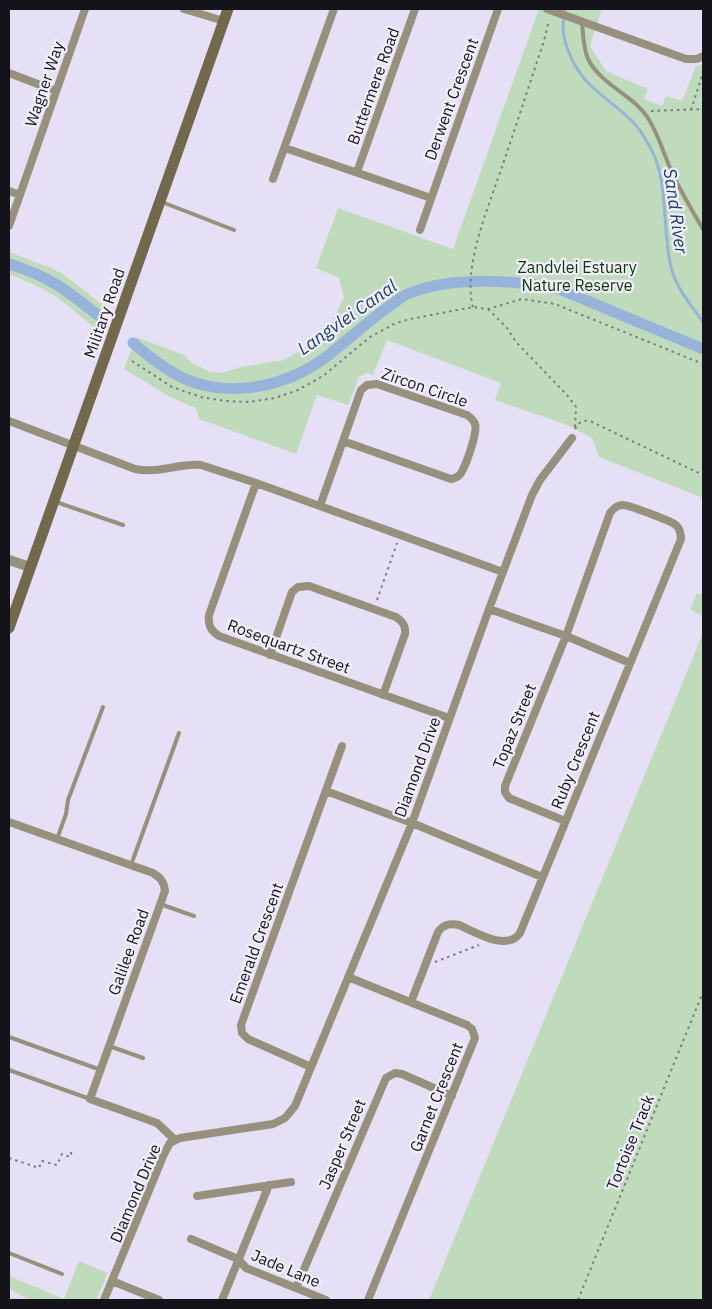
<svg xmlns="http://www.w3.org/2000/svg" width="712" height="1309" viewBox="0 0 712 1309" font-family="'IBM Plex Sans',sans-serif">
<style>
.green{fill:#c0dbbb}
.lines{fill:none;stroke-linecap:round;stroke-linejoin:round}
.stream{stroke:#97b3da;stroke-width:3}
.canal{stroke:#97b3da;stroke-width:11}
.path{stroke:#7c7987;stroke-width:2;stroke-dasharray:2.5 4;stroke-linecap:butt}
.service{stroke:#97907d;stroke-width:4}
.minor{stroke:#97907d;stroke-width:8}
.tertiary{stroke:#97907d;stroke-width:10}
.secondary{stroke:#72684c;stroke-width:11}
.labels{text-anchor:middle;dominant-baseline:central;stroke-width:4.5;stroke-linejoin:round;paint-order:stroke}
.street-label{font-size:16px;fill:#14131a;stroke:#f2effc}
.park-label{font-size:16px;fill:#0b3802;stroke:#f2effc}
.water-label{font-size:18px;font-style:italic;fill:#183d6e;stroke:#f2effc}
</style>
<rect width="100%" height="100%" fill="#e5e0f6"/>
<path class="green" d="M539,9H602L590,46L606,71L648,89L644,99L662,106L666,96L682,101L696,66L703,64V498L599,457L592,438L567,425L495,400L501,383L387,340L373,375L366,373L359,377L348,405L317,395L296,454L199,419L196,408L170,397L124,369L136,337L184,355L192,363L210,372L223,373L240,367L284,360L311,344L331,324L344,297L339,278L316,268L338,208L453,249Z
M9,252L51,268L63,274L104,306L96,329L57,297L39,287L9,274Z
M697,593L703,595V616L690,610Z
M703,633V1300H429Z
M79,1261L108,1273L96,1300H29L9,1289V1276L64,1299Z"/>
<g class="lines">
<path class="stream" d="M565,9C562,24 562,35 568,50C581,87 607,96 633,122C640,129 645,138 650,147C669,179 662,231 671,267C676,288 691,305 703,322"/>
<path class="canal" d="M9,264C49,276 68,291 100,317
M133,343C149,356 164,369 183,378C229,399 286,387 326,357C348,340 368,321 391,305C397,301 403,295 410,293C453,276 514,280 559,289L703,349"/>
<path class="path" d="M691,110L703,73
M651,111L703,109
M473,307C462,267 490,203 503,164C517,123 530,82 544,41L549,20
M488,309L507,328L516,342L567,395L576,407L575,427
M132,361L172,387L201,397L226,401L249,402L275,398L298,390L323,376L370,337L396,323L410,319L473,307L488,309L522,299L555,304L703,364
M575,429C579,422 582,420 590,421L703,475
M377,600L397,543
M435,962L479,945
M9,1158L39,1168L42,1161L57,1165L62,1154L70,1157L72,1150
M578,1300L703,992"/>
<path class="service" d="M582,21C583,34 583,47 588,59C601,85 633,95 648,118C658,134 663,151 670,168C679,189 691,209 703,229
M162,202L234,230
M56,502L123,525
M57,839L66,814L68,800L103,707
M131,865L179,733
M160,904L194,916
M9,1037L101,1070
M109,1046L143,1058
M9,1070L90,1099
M9,1253L62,1274"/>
<path class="minor" d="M184,9L224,21
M547,9L686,59H697L703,56
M9,73L56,91
M285,148L431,198
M357,172L415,9
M273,179L334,9
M9,191L20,195
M9,226L85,9
M420,230L498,9
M9,421L135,469C158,474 179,463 201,465L256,483L503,572
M256,483L209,615C208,625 210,630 219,636L449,718
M320,506L361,390L367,385L377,384L467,415C471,418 474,420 475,424C478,432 466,465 461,473C459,477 456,478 451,479L343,441
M489,609L566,636L630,663
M270,655L292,592L298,587L309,586L396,617C403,622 406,626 405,634L383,695
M326,791L412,823L542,877
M9,822L153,873C161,878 164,882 165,891L90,1099L157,1123L175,1140
M348,977L467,1025L472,1029L475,1038L368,1300
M411,1002L438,932C444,924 450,923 459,925C475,932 507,952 520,933L681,539C681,534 680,529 676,525C671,521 629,505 623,505C617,505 613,509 610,513L566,636L505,786V792L509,798L565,821
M311,1067L248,1039L242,1033L241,1025L342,746
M197,1196L291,1182
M191,1239L238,1259
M238,1259L246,1268L326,1300
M112,1281L159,1300
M296,1288L386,1078L395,1073L402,1074L452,1096
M104,1300L164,1154L170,1143L180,1138L273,1124L285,1118L295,1106L412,823L489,609L532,495L540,480L572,438
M222,1300L269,1185"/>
<path class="tertiary" d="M9,560L30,567"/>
<path class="secondary" d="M9,628L228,9"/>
</g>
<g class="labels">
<g class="street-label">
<text transform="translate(44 84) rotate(-71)">Wagner Way</text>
<text transform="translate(373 86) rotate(-70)">Buttermere Road</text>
<text transform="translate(451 99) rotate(-70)">Derwent Crescent</text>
<text transform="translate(104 313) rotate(-71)">Military Road</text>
<text transform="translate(425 387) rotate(19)">Zircon Circle</text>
<text transform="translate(289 646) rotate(20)">Rosequartz Street</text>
<text transform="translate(514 726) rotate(-68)">Topaz Street</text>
<text transform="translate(575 760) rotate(-68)">Ruby Crescent</text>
<text transform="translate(417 767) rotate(-70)">Diamond Drive</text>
<text transform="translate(256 943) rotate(-70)">Emerald Crescent</text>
<text transform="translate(128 952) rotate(-70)">Galilee Road</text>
<text transform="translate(436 1097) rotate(-68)">Garnet Crescent</text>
<text transform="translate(630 1142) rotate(-68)">Tortoise Track</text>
<text transform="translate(342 1144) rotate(-67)">Jasper Street</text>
<text transform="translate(135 1193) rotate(-67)">Diamond Drive</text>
<text transform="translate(286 1268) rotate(23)">Jade Lane</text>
</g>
<g class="park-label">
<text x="577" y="267">Zandvlei Estuary<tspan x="577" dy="18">Nature Reserve</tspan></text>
</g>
<g class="water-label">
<text transform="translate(676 211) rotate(82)">Sand River</text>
<text transform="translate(347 317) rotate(-35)">Langvlei Canal</text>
</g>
</g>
<rect width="712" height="1309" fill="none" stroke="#14131a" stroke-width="20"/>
</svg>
